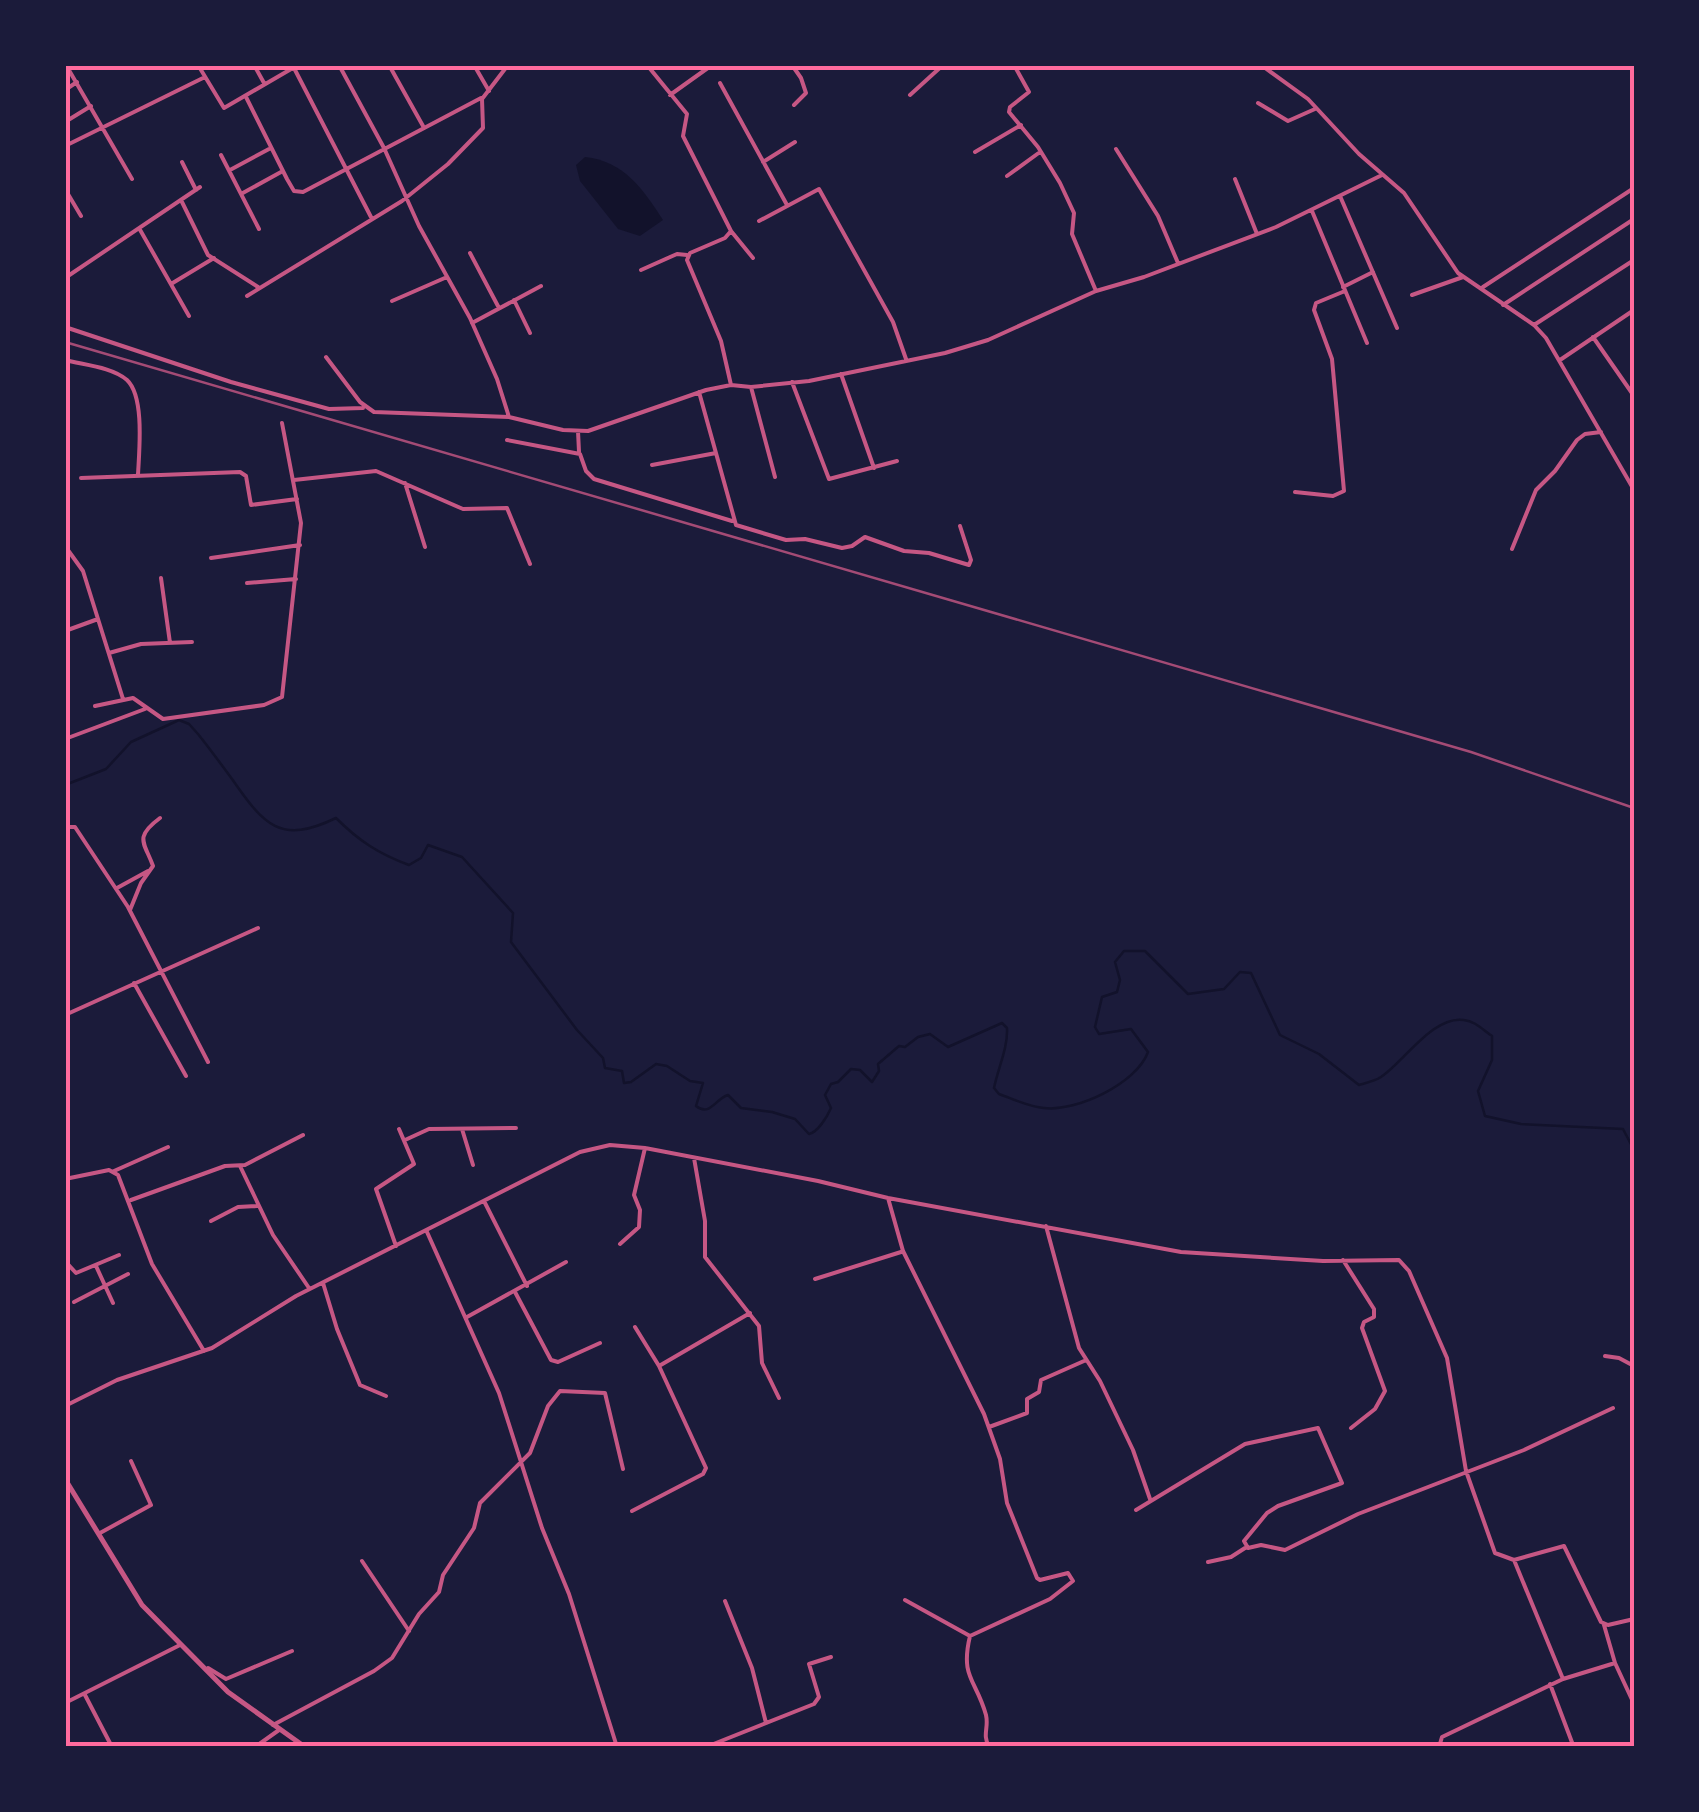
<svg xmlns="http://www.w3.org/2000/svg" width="1699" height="1812" viewBox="0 0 1699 1812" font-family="'Exo 2',sans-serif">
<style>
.water{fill:#12122b}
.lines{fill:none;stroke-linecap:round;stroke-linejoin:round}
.stream{stroke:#12122b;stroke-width:2.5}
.minor{stroke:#c65784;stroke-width:4}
.tertiary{stroke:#c65784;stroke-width:5}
.rail{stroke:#a44b75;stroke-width:2.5}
.neatline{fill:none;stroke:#ff6b9d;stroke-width:4}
</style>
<rect width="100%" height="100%" fill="#1b1b3a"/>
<path class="water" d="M585,157C624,161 643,189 663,220L640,236L618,229L580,181L576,165Z"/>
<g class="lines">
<path class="stream" d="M65,785L106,769L131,742L179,720L189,724L198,734C210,749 221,764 232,779C264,825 280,845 336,818C359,841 379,854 409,865L421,858L428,845L462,857L513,913L511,942L577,1030L603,1058L605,1068L622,1071L624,1083L631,1082L656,1064L667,1066L690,1081L703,1083L696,1106C710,1117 715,1099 728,1095L741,1108L772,1112L795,1119L809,1134C818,1132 827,1117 831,1108L825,1095L831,1084L838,1082L851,1069L860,1070L872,1082L879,1071L878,1064L899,1046L905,1047L918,1037L930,1034L948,1047L1002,1023L1007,1028C1008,1048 998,1068 994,1088L999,1094C1013,1099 1029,1107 1044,1108C1077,1112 1137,1083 1148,1052L1131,1029L1099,1034L1095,1027L1102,997L1117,992L1120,980L1115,962L1124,951H1145L1188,994L1224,989L1240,972L1251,973L1280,1035L1319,1054L1359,1085C1366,1083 1375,1081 1381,1077C1404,1062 1433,1015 1464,1020C1475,1021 1483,1030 1492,1036V1060L1478,1091L1485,1116L1521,1124L1623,1129L1634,1150"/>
<path class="minor" d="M66,65L132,179
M198,65L224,108L298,65
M254,65L264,83
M339,65L384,148L419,226L470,318L497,379L509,417
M389,65L423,126
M474,65L489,91
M647,65L687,114L683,136L731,231L725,238L690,253L687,260L721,341L731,385
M792,65L801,78L806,93L794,105
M1014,65L1029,92L1010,107L1009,112L1038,147L1060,183L1074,213L1072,234L1096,291
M1261,65L1308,99L1359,154L1404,193L1458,273L1534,325L1546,338L1634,490
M294,68L372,219
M720,83L787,205
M65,90L77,82
M670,95L712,65
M910,95L943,65
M246,97L287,179L294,191L303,192L481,98
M1258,103L1288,121L1315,109
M65,122L91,106
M65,146L205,77
M1116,149L1158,216L1178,263
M975,152L1021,125
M221,155L259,229
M182,162L196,190
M763,162L795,142
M230,170L269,149
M1007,176L1040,152
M1235,179L1257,234
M65,189L81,216
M241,194L281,172
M1340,196L1397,328
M181,200L208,255L258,287
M1312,211L1367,343
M759,221L819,189L893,322L906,359
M139,228L189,316
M731,231L753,258
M470,253L499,308
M641,270L677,254L687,255
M65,278L200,187
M171,284L214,258
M1343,287L1373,272
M1483,287L1634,188
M1412,295L1463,277
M247,296L402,201L448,164L483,128L482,99L508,65
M514,300L530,333
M392,301L447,277
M1503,305L1634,219
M472,323L541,286
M1534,325L1634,260
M65,327L231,382L329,409L363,408
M1593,337L1634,396
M326,357L360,402L374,412L509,417L563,430L588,431L706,390L731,385L751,387L809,381L945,353L988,340L1096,291L1144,277L1276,227L1382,175
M65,360C84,365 112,367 127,380C145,397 139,452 138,475
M1560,360L1634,310
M841,374L874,468
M792,382L829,479L897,461
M751,387L775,477
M699,392L736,525L786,540L805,539L842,548L852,546L865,537L904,551L929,553L969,565L971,560L960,526
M578,431L579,452
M507,440L580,454L586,471L594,479L732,521
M652,465L716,453
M81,478L240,472L246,476L251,505L297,499
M294,480L376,471L463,509L507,508L530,564
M405,483L425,547
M1295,492L1333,496L1344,491L1332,359L1314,310L1316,303L1345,291
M65,546L83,571L123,699
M1512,549L1536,490L1555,471L1577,440L1585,434L1601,432
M211,558L300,545
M161,578L170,643
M247,583L296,579
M65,631L98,619
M109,653L141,644L192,642
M95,706L133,698L163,719L264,705L282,697L301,523L282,423
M65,739L145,709
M65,827H75L128,907L208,1062
M117,888L148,871
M130,910L141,883L153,866C145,843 133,838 160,818
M134,983L186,1076
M65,1015L258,928
M462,1129L473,1165
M405,1140L429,1129L516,1128
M694,1158L705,1221V1257L759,1326L762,1363L779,1398
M240,1166L273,1235L309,1288
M114,1171L168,1147
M65,1179L109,1170L118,1175L152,1264L204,1351
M888,1198L903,1251L984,1414L1000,1459L1007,1503L1037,1578L1040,1580L1068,1573L1073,1581L1050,1599L970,1636L905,1600
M131,1200L225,1166L245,1165L303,1135
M484,1201L527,1286
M211,1221L238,1207L257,1206
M1046,1226L1079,1348L1100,1381L1133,1450L1150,1499
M427,1232L499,1393L542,1528L569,1594L617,1747
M620,1244L639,1227L640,1210L634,1195L645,1148
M396,1246L376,1189L414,1164L399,1129
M1343,1260L1374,1309V1317L1364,1322L1362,1328L1385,1391L1375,1409L1351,1428
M65,1261L76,1273L119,1255
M96,1266L113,1303
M815,1279L901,1252
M323,1283L337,1329L360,1385L386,1396
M515,1292L551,1360L558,1362L600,1343
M74,1302L128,1274
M467,1317L566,1262
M1605,1356L1619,1358L1634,1366
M659,1366L750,1313
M65,1406L117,1380L212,1348L296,1296L580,1152L610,1145L645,1148L818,1181L888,1198L1181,1252L1323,1261L1399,1260L1409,1271L1447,1358L1466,1471L1495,1553L1514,1560L1564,1546L1601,1622L1608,1625L1634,1619
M989,1427L1027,1413V1399L1039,1392L1041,1380L1084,1361
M1136,1510L1245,1444L1318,1428L1342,1483L1278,1506L1267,1513L1244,1541L1248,1548L1261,1545L1285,1550L1358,1514L1524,1450L1613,1408
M632,1511L703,1474L706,1468L659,1366L635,1327
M100,1533L151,1505L131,1461
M362,1561L409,1631
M1208,1562L1231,1557L1245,1548
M725,1601L752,1668L766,1723
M1604,1625L1615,1663L1634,1704
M970,1636C960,1678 976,1679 986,1715C989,1728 982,1734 989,1747
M208,1668L226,1679L292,1651
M1563,1679L1615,1663
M1550,1684L1573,1745
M85,1695L112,1747
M65,1703L180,1645
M273,1725L374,1671L392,1658L419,1614L439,1592L443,1575L474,1528L480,1503L530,1453L548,1406L560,1391L605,1393L623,1469
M522,1746L523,1747
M255,1747L279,1730
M706,1747L814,1704L819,1697L809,1664L831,1657
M1439,1747L1442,1737L1563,1679L1514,1560"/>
<path class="tertiary" d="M65,1479L142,1605L228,1692L305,1747"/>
<path class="rail" d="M65,342L1471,752L1634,808"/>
</g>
<rect width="1699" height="1812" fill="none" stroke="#1b1b3a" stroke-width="135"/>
<rect x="68" y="68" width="1564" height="1676" class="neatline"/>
</svg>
